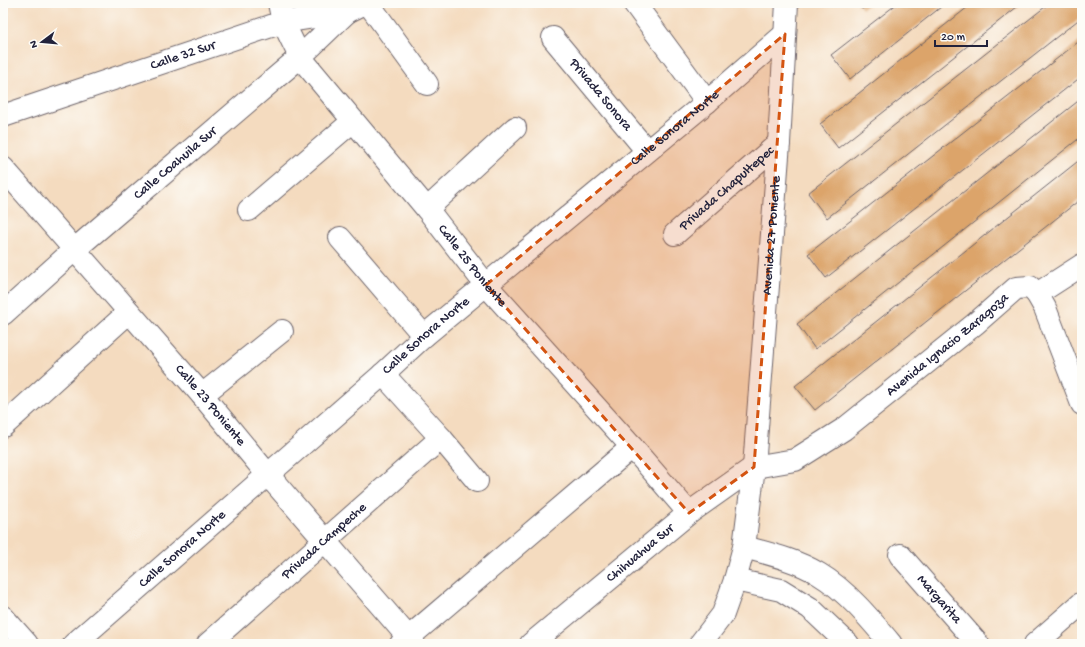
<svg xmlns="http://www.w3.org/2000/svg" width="1085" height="647" viewBox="0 0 1085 647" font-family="'Gochi Hand',sans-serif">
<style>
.building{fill:#dca46b}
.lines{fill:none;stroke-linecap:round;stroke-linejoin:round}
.minor-casing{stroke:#6c6369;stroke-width:24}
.minor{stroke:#fff;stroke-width:22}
.marked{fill:#d45411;fill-opacity:0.2;stroke:#d45411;stroke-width:3;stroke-dasharray:8 5;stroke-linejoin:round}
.labels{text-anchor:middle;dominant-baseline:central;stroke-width:3;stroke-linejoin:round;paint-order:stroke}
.street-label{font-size:14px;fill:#22223b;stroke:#fdfcf7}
</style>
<rect width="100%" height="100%" fill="#fdfcf7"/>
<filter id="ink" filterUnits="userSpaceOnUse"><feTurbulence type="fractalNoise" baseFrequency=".025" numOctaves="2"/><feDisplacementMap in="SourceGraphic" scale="8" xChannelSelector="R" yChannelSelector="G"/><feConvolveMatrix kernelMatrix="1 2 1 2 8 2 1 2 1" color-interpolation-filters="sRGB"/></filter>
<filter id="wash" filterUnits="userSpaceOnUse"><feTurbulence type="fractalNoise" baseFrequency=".012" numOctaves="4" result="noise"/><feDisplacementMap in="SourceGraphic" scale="16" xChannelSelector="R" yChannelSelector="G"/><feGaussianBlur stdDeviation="0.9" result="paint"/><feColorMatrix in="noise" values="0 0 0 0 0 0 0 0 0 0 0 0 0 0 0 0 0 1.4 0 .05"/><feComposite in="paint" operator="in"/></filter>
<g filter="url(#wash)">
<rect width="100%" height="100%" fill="#f4dbbf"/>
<g id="blocks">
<path class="building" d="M857,3H870L862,9Z
M898,3H946L850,79L831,55Z
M973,3H1022L838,148L820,124Z
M1050,3H1082V17L827,218L808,193Z
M1082,39V76L826,278L808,254Z
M1082,98V136L815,349L797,324Z
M1082,158V198L815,410L795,386Z"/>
</g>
</g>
<g filter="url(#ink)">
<use href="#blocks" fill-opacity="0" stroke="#6c6369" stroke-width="1"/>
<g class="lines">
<g class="minor-casing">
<g id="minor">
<path id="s1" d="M279,3L283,22L300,57L427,209L486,285L632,447L689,513"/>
<path d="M368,3L427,84"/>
<path d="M634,3L707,102"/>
<path id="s2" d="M553,38L647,151"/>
<path id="s3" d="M3,116L283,22L347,12L365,3"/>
<path id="s4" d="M3,168L202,395L268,475L414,644"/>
<path d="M427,209L515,128"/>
<path d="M249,210L353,121"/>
<path id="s5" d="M675,234L779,143"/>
<path d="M340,238L424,336"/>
<path d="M1037,294L1082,265"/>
<path id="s6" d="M3,314L74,250L300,57L347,12"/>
<path d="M383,374L441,438L477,481"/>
<path d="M202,395L282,331"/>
<path d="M3,426L129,312"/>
<path d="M744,547C770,554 796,560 819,574C846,590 871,620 891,644"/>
<path id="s7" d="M900,555L978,644"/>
<path d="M735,580L781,590L810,608L848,644"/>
<path d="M3,617L27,644"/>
<path id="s8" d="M74,644L383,374L424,336L707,102L785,34"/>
<path id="s9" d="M208,644L441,438"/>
<path d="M401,644L632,447"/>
<path id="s10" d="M531,644L689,513L754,467L795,460L844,429L975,324L1016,288L1030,287L1037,294L1045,308L1082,404"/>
<path id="s11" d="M700,644L723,614L735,580L744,547L754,467L779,143L787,3"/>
<path d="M1035,644L1082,603"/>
</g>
</g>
<use href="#minor" class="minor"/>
</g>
</g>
<path class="marked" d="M785,34L754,467L689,513L486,285Z"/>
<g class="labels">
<g class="street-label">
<text stroke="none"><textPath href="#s3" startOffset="190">Calle 32 Sur</textPath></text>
<text stroke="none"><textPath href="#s2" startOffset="74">Privada Sonora</textPath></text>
<text stroke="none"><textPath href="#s8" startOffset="792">Calle Sonora Norte</textPath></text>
<text stroke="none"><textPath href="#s6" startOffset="229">Calle Coahuila Sur</textPath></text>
<text stroke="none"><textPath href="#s5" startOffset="69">Privada Chapultepec</textPath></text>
<text stroke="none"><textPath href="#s11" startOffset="421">Avenida 27 Poniente</textPath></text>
<text stroke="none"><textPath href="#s1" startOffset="329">Calle 25 Poniente</textPath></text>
<text stroke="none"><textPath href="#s8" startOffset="468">Calle Sonora Norte</textPath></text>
<text stroke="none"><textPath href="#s10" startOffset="518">Avenida Ignacio Zaragoza</textPath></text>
<text stroke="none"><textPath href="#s4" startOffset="315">Calle 23 Poniente</textPath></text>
<text stroke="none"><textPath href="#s9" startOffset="155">Privada Campeche</textPath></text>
<text stroke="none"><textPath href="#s8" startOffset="144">Calle Sonora Norte</textPath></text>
<text stroke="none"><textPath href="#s10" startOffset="142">Chihuahua Sur</textPath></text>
<text stroke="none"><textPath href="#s7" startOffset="59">Margarita</textPath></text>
</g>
</g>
<rect width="1085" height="647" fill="none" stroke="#fdfcf7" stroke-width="16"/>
<g transform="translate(42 42) rotate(254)" stroke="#fdfcf7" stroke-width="3" paint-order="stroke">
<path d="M0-3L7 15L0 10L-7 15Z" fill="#22223b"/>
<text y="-6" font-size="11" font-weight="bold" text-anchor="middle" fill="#22223b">N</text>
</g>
<path d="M935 40v6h52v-6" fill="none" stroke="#22223b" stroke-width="2"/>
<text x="941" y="40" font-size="12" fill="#22223b" stroke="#fdfcf7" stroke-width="3" paint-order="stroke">20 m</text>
</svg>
